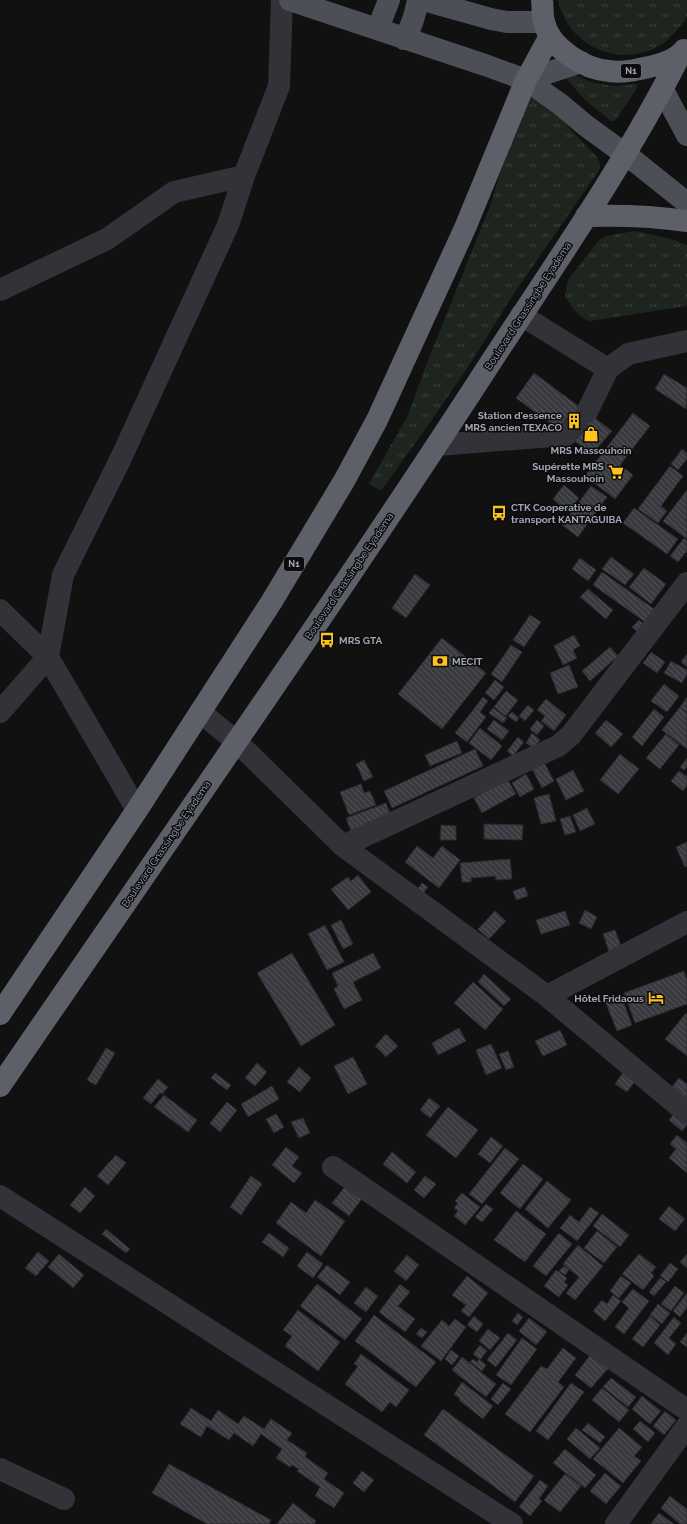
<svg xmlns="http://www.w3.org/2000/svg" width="687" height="1524" viewBox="0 0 687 1524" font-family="Raleway,sans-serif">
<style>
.grass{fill:url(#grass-tufts)}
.building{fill:url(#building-back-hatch);stroke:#2b2b2f}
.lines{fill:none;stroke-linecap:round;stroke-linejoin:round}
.minor-tunnel{stroke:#2e2f32;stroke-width:22;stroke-dasharray:22 11;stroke-linecap:butt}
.minor{stroke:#323238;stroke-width:22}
.major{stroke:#4d4f57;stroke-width:22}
.highway{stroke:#5d5f69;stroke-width:22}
.labels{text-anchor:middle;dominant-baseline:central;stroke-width:3;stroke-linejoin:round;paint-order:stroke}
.shield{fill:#0c0c0d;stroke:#747782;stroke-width:1}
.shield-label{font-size:9px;font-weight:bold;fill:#a1a5b4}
.street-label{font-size:10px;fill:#a1a5b4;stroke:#0c0c0d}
.poi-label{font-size:10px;font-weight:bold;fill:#a1a5b4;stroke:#0c0c0d;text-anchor:end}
</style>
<defs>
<pattern id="grass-tufts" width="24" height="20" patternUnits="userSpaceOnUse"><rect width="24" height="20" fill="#1d251e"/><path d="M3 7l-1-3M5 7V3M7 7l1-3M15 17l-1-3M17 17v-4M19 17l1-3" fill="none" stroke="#3b423c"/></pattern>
<pattern id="building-back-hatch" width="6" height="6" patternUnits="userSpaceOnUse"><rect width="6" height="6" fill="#3a3b40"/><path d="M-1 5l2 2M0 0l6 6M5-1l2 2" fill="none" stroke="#535459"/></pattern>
</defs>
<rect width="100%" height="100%" fill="#111112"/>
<path class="grass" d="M558,0H687C687,5 687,11 687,15C686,21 680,26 677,30C647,69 585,60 564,17C561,11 559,6 558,0Z
M569,72L590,82L613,86L637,84V88L615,121H611L585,100L564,76Z
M524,98H544L570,129L598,158L600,164V169L513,295L468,367L422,434L381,491L369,484L408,415L425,368L490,206Z
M635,231L672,239L687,245V306L589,321C577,316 571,306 565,296L568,280L598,241L606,236Z"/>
<path class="building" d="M534,373L612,431L592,454L516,398Z
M664,374L687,388L686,409L655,389Z
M633,413L650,426L620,465L633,475L615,499L585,476Z
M682,449L687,453V459L678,470L671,464Z
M670,466L683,476L661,506L667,511L658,523L638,509Z
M564,485L579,498L568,512L553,499Z
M591,486L607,497L578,537L562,525Z
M687,490V539L663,521Z
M634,508L678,539L667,554L623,523Z
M684,538L687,541V553L686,552L678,562L670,556Z
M611,557L634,574L625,585L602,569Z
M580,558L596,570L588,581L572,569Z
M644,568L666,584L651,604L629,587Z
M602,572L657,611L648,624L593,585Z
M415,574L430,585L406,618L392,608Z
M588,589L613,610L606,619L580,597Z
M530,615L541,622L524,647L513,640Z
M639,620L646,626L640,634L632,627Z
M574,635L580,646L573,650L577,658L563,665L554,646Z
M442,638L486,673L442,729L398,694Z
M511,645L522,652L502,682L491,674Z
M610,647L618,656L590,681L582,671Z
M651,652L665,662L657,673L643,663Z
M687,654V667L681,662Z
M671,661L687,670V674L682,683L664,673Z
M569,665L578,687L558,694L550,673Z
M495,680L504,687L494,700L485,693Z
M664,684L679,696L667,712L651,701Z
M506,691L518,700L506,716L494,707Z
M483,697L488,701L480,712L486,717L467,742L455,733Z
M687,697V712L680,707Z
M546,699L566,715L554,731L541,721L545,716L537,710Z
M528,705L534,710L525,721L519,716Z
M680,707L687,713V749L662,730Z
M493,708L507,718L503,723L489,713Z
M654,709L664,717L642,746L632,737Z
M512,712L519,718L516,722L508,716Z
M494,720L509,731L502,740L487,729Z
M537,720L544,726L537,735L530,729Z
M606,720L623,734L611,747L595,733Z
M480,728L502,746L491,760L469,743Z
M532,733L540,740L533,748L526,743Z
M666,734L679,745L660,769L646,758Z
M518,737L524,742L513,756L507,751Z
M457,741L462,753L430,766L425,755Z
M475,749L483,766L392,808L384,791Z
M620,754L639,769L618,794L600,780Z
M687,758V767L684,770L680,767Z
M364,760L373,777L364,781L356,764Z
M544,762L554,781L542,788L532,769Z
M573,770L584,791L566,800L556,779Z
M679,771L687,777V785L683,791L671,781Z
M526,774L534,789L520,797L512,783Z
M507,779L516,794L482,813L474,798Z
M361,784L364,793L370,791L376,805L349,815L340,792Z
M549,794L556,821L541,824L534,798Z
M386,803L391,816L351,831L346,818Z
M587,808L595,824L580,831L573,815Z
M570,816L576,832L565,835L560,819Z
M484,824L523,825L522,840L484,839Z
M441,825L456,826V840H440Z
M687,842V866L685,867L676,847Z
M417,846L433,858L442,846L460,860L439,888L405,862Z
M510,859L512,879L496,880L495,876L471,878V882H462L460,863Z
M358,875L371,892L348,910L331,889L348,877L351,881Z
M422,883L428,887L419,899L413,895Z
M525,887L528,896L516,900L513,891Z
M585,910L597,917L591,929L579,923Z
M495,911L506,921L489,939L478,929Z
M565,911L570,925L541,934L536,920Z
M341,920L353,944L343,949L331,925Z
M325,925L344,962L327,970L308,934Z
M615,930L624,954L611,958L603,934Z
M292,953L335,1025L301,1046L257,973Z
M373,953L381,968L353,982L362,1000L344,1009L334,989L338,986L332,973Z
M684,971L687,980V1004L635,1023L624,993Z
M484,974L511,999L504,1006L478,982Z
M473,982L503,1009L485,1030L454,1003Z
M621,995L632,1025L617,1031L605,1001Z
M686,1013L687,1014V1056L665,1039Z
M459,1028L466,1041L438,1055L432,1043Z
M560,1030L567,1045L543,1056L535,1041Z
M386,1034L398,1046L386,1057L375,1046Z
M491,1044L502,1068L486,1075L476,1050Z
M106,1048L115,1053L96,1085L87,1080Z
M508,1051L514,1067L506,1070L499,1054Z
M353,1057L367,1084L348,1094L334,1066Z
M257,1063L267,1072L255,1086L245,1078Z
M299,1067L311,1078L300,1092L287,1082Z
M624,1071L636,1080L627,1092L615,1084Z
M215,1073L231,1085L227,1090L211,1078Z
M679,1078L687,1084V1110L667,1093Z
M158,1079L168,1087L162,1094L160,1093L151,1104L143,1098Z
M272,1086L279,1099L248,1117L241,1104Z
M164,1095L197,1120L188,1132L154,1107Z
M429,1098L440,1106L430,1118L420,1110Z
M227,1102L237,1110L220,1132L210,1123Z
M448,1107L478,1130L456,1158L426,1135Z
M276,1114L284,1127L274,1133L266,1119Z
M674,1114L687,1125L682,1131L669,1120Z
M303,1118L310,1133L299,1138L291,1122Z
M677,1135L687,1143V1173L669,1158L676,1149L670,1144Z
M491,1137L503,1146L490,1163L478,1154Z
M286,1147L299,1157L292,1166L302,1173L294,1183L272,1165Z
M505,1148L519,1159L482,1204L469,1194Z
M392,1152L416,1172L407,1183L383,1164Z
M116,1155L126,1163L108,1185L97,1176Z
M523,1164L543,1179L520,1209L500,1193Z
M251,1176L262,1184L241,1215L230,1207Z
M425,1176L436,1184L424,1198L414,1190Z
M547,1181L571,1200L548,1228L525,1209Z
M347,1184L364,1196L349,1216L332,1203Z
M85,1187L95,1196L80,1213L70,1205Z
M462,1193L480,1207L465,1225L454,1216L458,1211L454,1208L458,1203L455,1201Z
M315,1200L345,1221L321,1256L276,1223L291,1202L306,1213Z
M486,1204L493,1209L482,1222L475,1217Z
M669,1206L685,1219L675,1231L659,1219Z
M590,1207L599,1213L577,1241L560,1228L570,1215L579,1222Z
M516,1211L546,1234L525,1262L494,1240Z
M602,1214L629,1235L620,1247L593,1226Z
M106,1229L130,1249L126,1253L102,1234Z
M597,1231L617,1247L604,1263L584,1248Z
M269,1233L289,1248L283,1257L262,1242Z
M559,1233L572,1244L546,1276L533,1266Z
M578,1245L603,1266L575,1300L566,1293L579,1277L563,1264Z
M38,1252L49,1261L36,1276L25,1268Z
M307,1252L323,1264L313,1278L297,1266Z
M59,1254L84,1275L73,1288L48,1267Z
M639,1254L656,1267L651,1273L654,1276L643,1290L622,1274Z
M687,1254V1268L680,1262Z
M407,1255L419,1265L406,1281L394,1271Z
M670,1263L678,1269L668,1282L660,1276Z
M327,1265L350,1282L340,1295L317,1277Z
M564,1266L569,1270L565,1275L559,1271Z
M556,1270L567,1278L564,1282L568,1285L559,1297L544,1286Z
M467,1276L488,1293L469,1317L461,1311L466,1305L452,1295Z
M621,1276L631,1283L619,1298L610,1291Z
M660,1278L666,1282L654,1296L649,1292Z
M317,1284L362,1319L345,1340L300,1306Z
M400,1284L410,1292L398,1306L415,1319L405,1332L379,1312Z
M675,1286L684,1293L671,1311L661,1304Z
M366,1287L378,1296L366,1312L354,1303Z
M633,1289L649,1301L624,1334L615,1327L629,1308L622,1302Z
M687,1293V1307L680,1317L673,1311Z
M613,1295L621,1301L605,1321L593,1311L602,1300L607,1304Z
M658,1304L670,1313L662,1324L650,1315Z
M298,1310L340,1342L318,1371L285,1346L292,1336L283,1330Z
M518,1313L523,1317L517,1325L512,1321Z
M374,1315L436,1362L416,1387L355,1341Z
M474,1316L483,1324L477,1332L467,1325Z
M650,1316L660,1325L643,1347L632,1339Z
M674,1317L681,1323L669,1338L676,1344L668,1355L654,1343Z
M529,1318L547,1332L536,1345L519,1331Z
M455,1319L466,1327L441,1361L421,1346L442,1320L449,1326Z
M421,1328L427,1332L422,1338L416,1334Z
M488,1329L500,1338L490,1350L479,1341Z
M508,1333L517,1340L496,1367L487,1360Z
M687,1333V1347L680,1342Z
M522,1338L537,1349L511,1385L496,1375Z
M480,1345L487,1351L480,1360L473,1354Z
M563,1348L576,1358L558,1382L564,1387L530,1432L505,1414L541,1366L547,1369Z
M451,1350L459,1356L452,1365L445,1359Z
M594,1350L612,1364L591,1388L575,1375Z
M361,1354L409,1390L396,1407L390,1402L382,1412L345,1384L358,1366L354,1364Z
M462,1357L496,1384L486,1397L452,1370Z
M473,1359L477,1362L479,1359L486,1365L482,1371L470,1362Z
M611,1378L636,1397L628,1407L603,1387Z
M462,1382L493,1406L483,1419L459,1400L460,1399L454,1394Z
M503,1383L511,1389L498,1405L491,1399Z
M571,1383L584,1392L548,1440L536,1431Z
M602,1388L629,1410L619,1422L592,1400Z
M642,1396L661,1411L650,1424L632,1409Z
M191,1408L211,1421L218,1410L238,1424L244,1416L264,1429L271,1419L292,1433L287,1440L307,1453L305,1457L328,1473L324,1479L344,1493L334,1508L315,1496L320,1487L297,1471L299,1469L292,1465L290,1467L276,1458L282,1449L261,1434L253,1446L234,1433L229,1440L207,1426L201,1437L180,1424Z
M443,1409L534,1476L515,1502L424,1435Z
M665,1411L676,1420L664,1435L653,1426Z
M640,1421L655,1433L648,1442L633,1429Z
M588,1423L605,1437L600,1443L582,1430Z
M576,1428L600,1448L590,1459L567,1439Z
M619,1428L642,1447L634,1456L641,1461L623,1483L593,1459Z
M565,1449L596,1475L585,1488L553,1463Z
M169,1464L271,1520L269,1524H207L152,1493Z
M362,1471L374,1480L364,1492L353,1483Z
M605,1473L621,1486L606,1504L590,1491Z
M565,1474L581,1486L560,1512L544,1500Z
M540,1480L548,1486L539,1499L542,1501L530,1516L519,1507Z
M670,1496L687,1509V1524H680L661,1508Z
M293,1503L316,1521L314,1524H277Z
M659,1513L674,1524H651Z"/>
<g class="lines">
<path class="minor-tunnel" d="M566,435L587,412"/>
<path class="minor" d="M0,290L107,239L174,192L244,176
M521,315L608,369
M587,412L608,369L628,354L687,341
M437,445L566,435
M0,610L48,657L137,810
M0,712L48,657L63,575L121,458L228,225L244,176L279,86L282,0
M200,712L237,742L343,846L547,996L687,1113
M343,846L558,746L571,735L687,583
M547,996L687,922
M333,1167L687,1410
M0,1196L512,1524
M0,1469L64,1499
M616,1524L687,1426"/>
<path class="major" d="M290,0L485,65L526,80L560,104L585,125L637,163L687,203
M423,0L491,19L507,22H544
M380,30L382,18L389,0
M404,39C412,27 415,14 418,0
M526,80L581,62
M663,90L687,135"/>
<path class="highway" d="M542,0C543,7 542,15 544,22C550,48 584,69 609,71C623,73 636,70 649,67C661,65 677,59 684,50
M586,216C620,215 653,216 687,221
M0,1014L137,810L272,601L344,481L377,420L465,228L526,80L550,36
M0,1086C160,852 323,620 478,382C547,275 623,169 680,55"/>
</g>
<defs>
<g id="building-bare" transform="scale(1.2)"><path d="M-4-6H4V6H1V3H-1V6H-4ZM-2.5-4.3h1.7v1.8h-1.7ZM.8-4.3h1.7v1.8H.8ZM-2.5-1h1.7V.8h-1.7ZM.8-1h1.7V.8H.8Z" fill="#fcc31f" stroke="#0c0c0d" stroke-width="2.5" paint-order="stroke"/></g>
<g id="shop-bare" transform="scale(1.2)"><path d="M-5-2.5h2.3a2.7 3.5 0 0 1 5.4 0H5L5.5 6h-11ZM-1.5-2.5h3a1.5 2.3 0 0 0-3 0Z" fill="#fcc31f" stroke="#0c0c0d" stroke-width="2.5" paint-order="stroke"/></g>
<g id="supermarket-bare" transform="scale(1.2)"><path d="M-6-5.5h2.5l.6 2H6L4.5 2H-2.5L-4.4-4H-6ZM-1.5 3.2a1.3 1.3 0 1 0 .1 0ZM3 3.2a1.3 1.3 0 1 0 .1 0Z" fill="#fcc31f" stroke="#0c0c0d" stroke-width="2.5" paint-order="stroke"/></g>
<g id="bus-bare" transform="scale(1.2)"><path d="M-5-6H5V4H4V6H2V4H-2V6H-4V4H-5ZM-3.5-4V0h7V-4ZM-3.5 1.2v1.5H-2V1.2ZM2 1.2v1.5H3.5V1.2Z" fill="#fcc31f" stroke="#0c0c0d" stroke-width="2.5" paint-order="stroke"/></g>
<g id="bank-bare" transform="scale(1.2)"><path d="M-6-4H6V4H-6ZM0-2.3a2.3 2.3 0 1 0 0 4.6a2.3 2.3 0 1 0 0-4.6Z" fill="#fcc31f" stroke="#0c0c0d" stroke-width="2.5" paint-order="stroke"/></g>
<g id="hotel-bare" transform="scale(1.2)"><path d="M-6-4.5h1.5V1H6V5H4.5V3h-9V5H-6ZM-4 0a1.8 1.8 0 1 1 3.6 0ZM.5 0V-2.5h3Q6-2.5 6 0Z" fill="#fcc31f" stroke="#0c0c0d" stroke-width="2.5" paint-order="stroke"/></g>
</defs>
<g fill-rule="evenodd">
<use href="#building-bare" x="574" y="421"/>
<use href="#shop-bare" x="591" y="434"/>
<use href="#supermarket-bare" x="616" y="472"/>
<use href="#bus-bare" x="499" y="513"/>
<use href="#bus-bare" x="327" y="640"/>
<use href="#bank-bare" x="440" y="661"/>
<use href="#hotel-bare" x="656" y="998"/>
</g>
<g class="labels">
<g class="shield">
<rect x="621" y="64" width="20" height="14" rx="3"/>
<rect x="284" y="557" width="20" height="14" rx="3"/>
</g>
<g class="shield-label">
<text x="631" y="71">N1</text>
<text x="294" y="564">N1</text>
</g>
<g class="street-label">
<text transform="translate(528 306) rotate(-57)">Boulevard Gnassingbe Eyadema</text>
<text transform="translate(349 576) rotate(-56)">Boulevard Gnassingbe Eyadema</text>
<text transform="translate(166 844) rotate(-56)">Boulevard Gnassingbe Eyadema</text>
</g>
<g class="poi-label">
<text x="562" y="415">Station d'essence<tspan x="562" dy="12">MRS ancien TEXACO</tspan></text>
<text x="591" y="450" text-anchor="middle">MRS Massouhoin</text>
<text x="604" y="466">Supérette MRS<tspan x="604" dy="12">Massouhoin</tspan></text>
<text x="511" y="507" text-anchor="start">CTK Cooperative de<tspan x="511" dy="12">transport KANTAGUIBA</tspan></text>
<text x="339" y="640" text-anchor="start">MRS GTA</text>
<text x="452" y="661" text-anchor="start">MECIT</text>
<text x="644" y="998">Hôtel Fridaous</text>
</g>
</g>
</svg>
